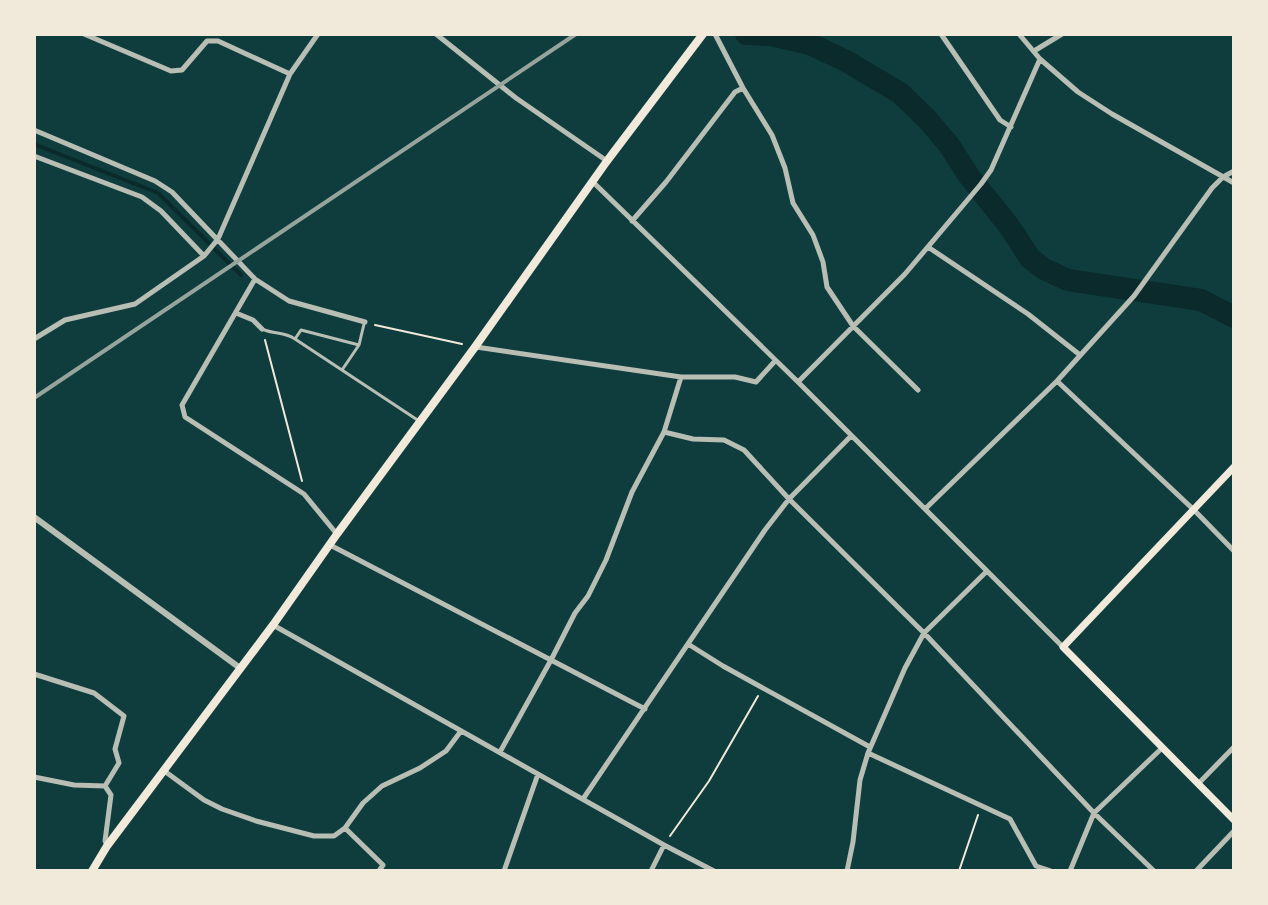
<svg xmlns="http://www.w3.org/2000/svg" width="1268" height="905" viewBox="0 0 1268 905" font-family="'Source Sans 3',sans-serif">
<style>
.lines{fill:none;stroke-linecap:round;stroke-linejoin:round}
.stream{stroke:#0a2a2b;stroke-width:4}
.river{stroke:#0a2a2b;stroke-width:22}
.path{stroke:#f1e9da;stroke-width:2}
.service{stroke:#b8beb3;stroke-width:3}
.minor{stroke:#b8beb3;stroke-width:5}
.tertiary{stroke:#b8beb3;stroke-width:6}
.secondary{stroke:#f1e9da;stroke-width:7}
.primary{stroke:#f1e9da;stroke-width:8}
.rail{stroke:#97a49c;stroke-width:4}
</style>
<rect width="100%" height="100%" fill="#0f3d3e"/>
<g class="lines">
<path class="stream" d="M34,144L158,193L241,275"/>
<path class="river" d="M746,34L771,35L810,44L846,61L900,93L927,119L949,145L969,176L1009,226L1030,258L1044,269L1068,280L1201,300L1234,317"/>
<path class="path" d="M375,325L462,344
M265,340L302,481
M670,836L709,781L758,696
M959,871L978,815"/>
<path class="service" d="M262,329C276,335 283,331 295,339L301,330L359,345
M295,339L419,421
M342,370L359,345L364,324"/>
<path class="minor" d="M84,34L171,71L182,70L207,41H218L290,74
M436,34L516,98L607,161
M715,34L743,88L772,135L785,168L793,203L813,235L823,262L827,287L853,326L918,390
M941,34L1000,120L1011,127
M1019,34L1040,59L1078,92L1112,114L1234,183
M1034,51L1062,34
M34,130L155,181L172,192L255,279L289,301L365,322
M34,156L142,197L161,211L204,256
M593,182L798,382L1063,647
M632,221L666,182L735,92L743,88
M928,247L1028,314L1080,355
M255,279L182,405L185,417L304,494L336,533
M236,313L253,320L262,329
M34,339L65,320L135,304L204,256L218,239L290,74L318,34
M476,347L681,377H735L756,382L775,361
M1057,381L1194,510L1234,551
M798,382L905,274L981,184L991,170L1040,59
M664,432L693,439L724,440L744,450L789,499L924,633L1094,813L1154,871
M925,509L1057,381L1134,296L1212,188L1223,177L1234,171
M330,545L645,709
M273,625L664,845L714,871
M688,644L723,666L870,747
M34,674L94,693L124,716L115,749L119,763L105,786
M500,752L551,660L575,613L588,596L606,560L632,492L664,432L681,377
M868,753L1010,819L1036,866L1051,871
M163,770L204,800L222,809L256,821L314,836H334L345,828L363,803L382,786L420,768L446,751L461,731
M34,777L74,785L105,786
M1198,784L1234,747
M105,786L111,795L105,841L107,845
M583,799L765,530L789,499L851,436
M345,828L383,865L379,871
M504,871L538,774
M651,871L664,845
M847,871L853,842L860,780L868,753L905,668L924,633L987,571
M1070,871L1094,813L1162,748
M1196,871L1234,831"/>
<path class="tertiary" d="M34,517L240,668"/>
<path class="secondary" d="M1234,467L1063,647L1234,820"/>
<path class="primary" d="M92,871L107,846L273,625L337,534L475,347L607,161L703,34"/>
<path class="rail" d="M34,398L576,34"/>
</g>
<rect width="1268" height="905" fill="none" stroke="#f1e9da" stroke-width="72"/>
</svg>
